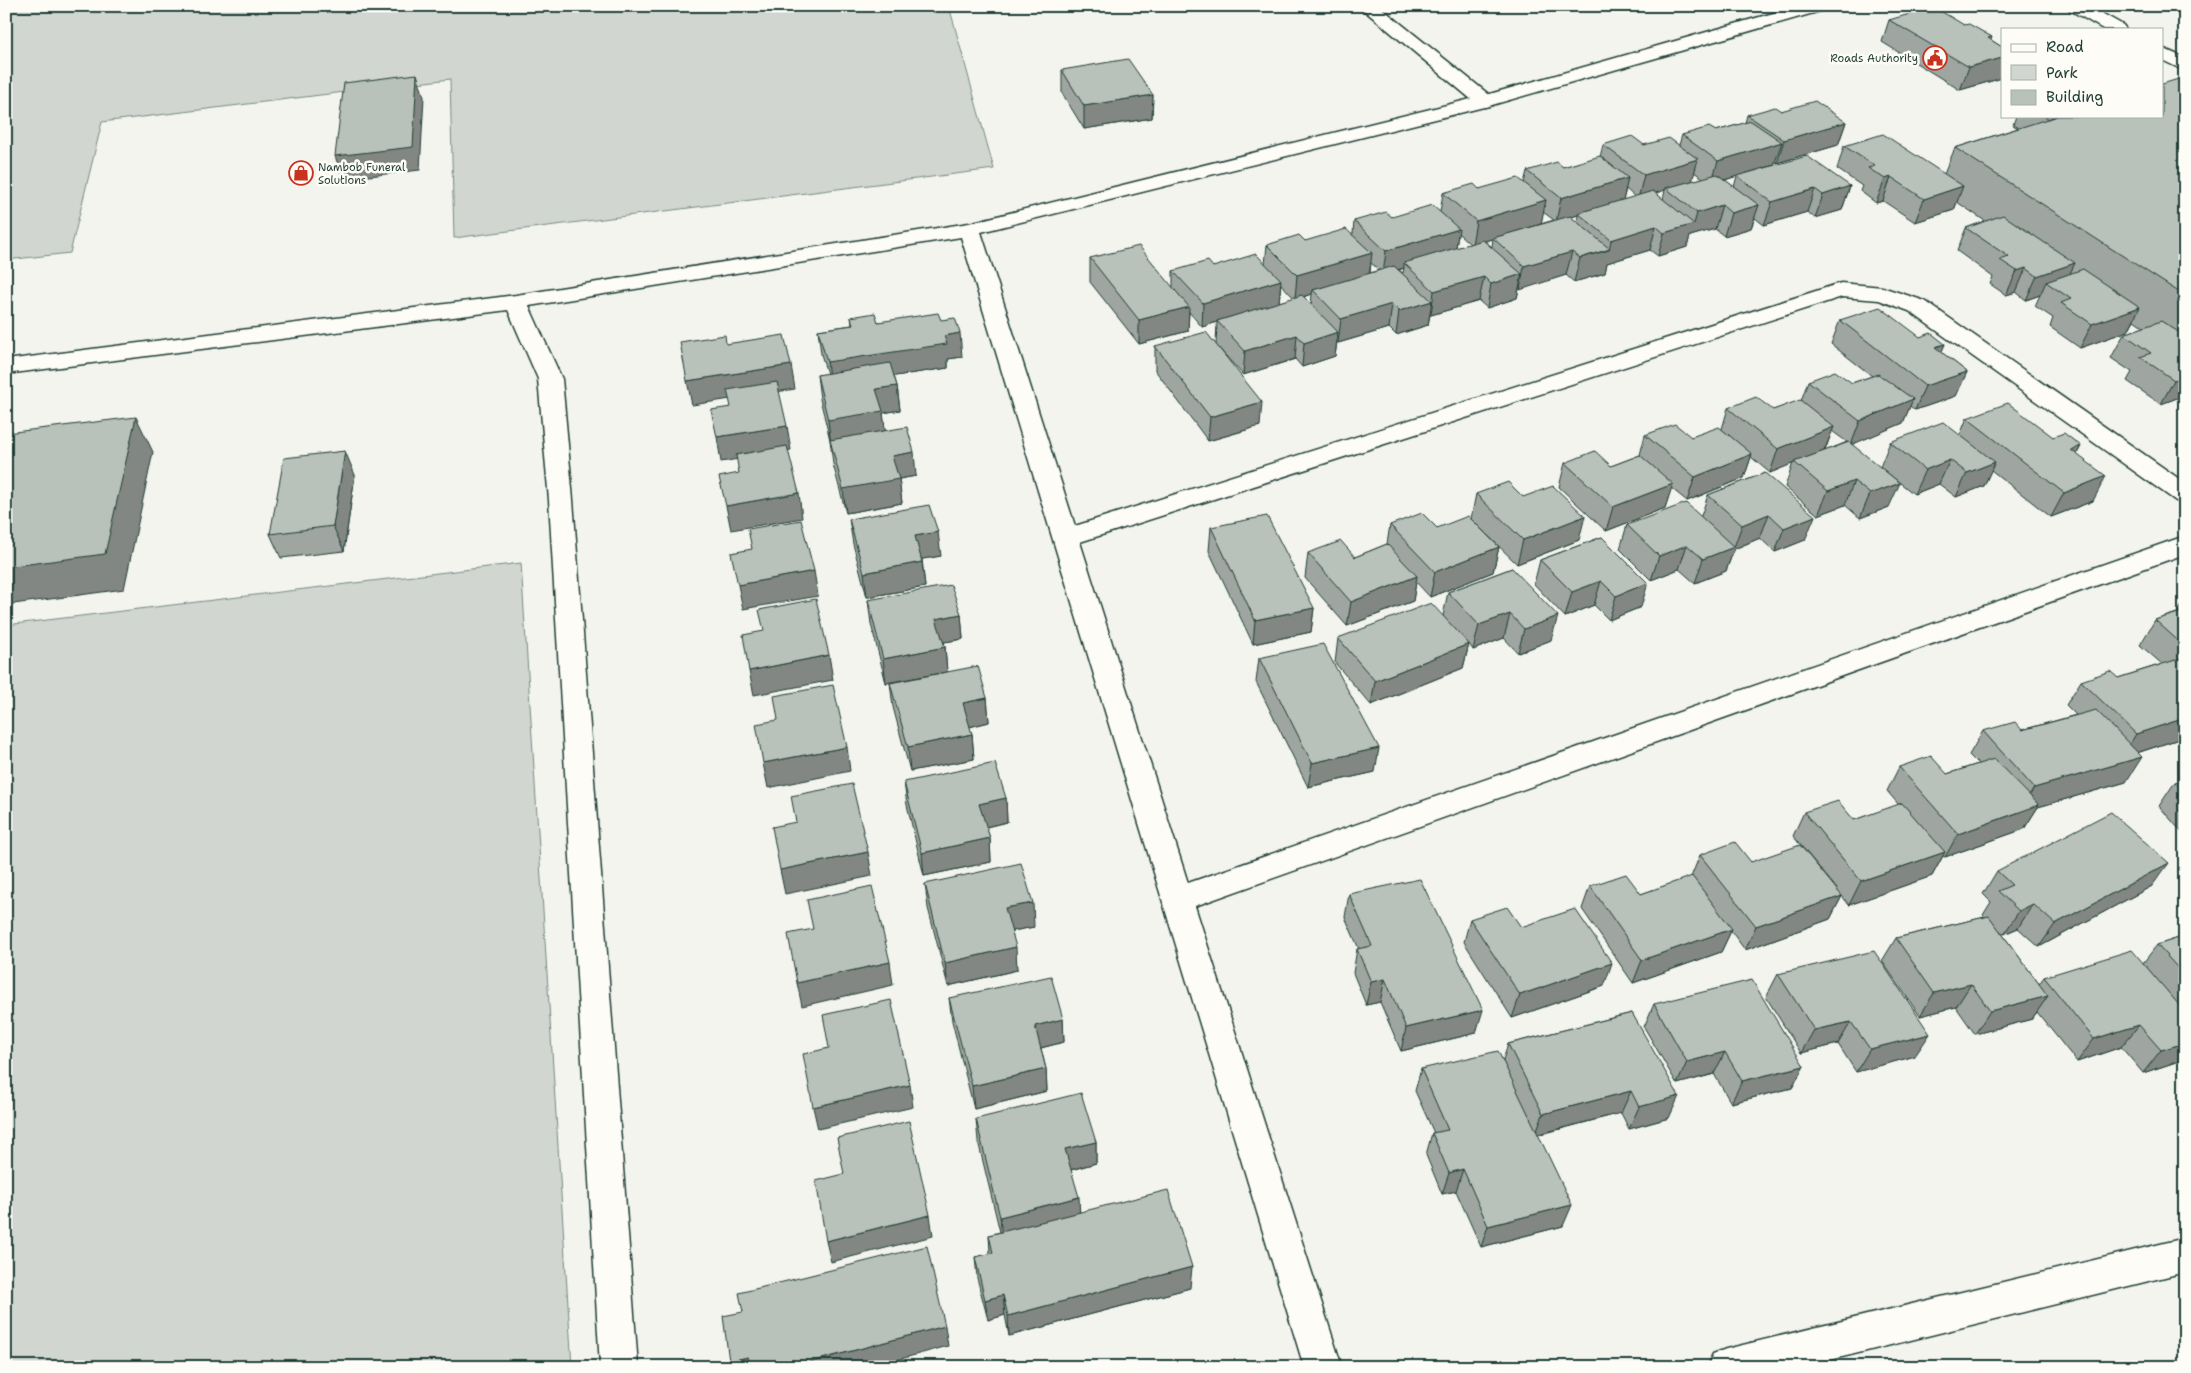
<svg xmlns="http://www.w3.org/2000/svg" width="2191" height="1373" viewBox="0 0 2191 1373" font-family="'Shantell Sans',sans-serif">
<style>
.green{fill:#d1d6d1;stroke:#788a82}
.lines{fill:none;stroke-linecap:round;stroke-linejoin:round}
.service-casing{stroke:#1f3d34;stroke-width:3}
.minor-casing{stroke:#1f3d34;stroke-width:3}
.tertiary-casing{stroke:#1f3d34;stroke-width:3}
.service{fill:#fdfcf7;fill-rule:evenodd}
.minor{fill:#fdfcf7;fill-rule:evenodd}
.tertiary{fill:#fdfcf7;fill-rule:evenodd}
.wall{fill:#9fa6a1;stroke:#1f3d34;fill-rule:evenodd}
.shaded-wall{fill:#828783;stroke:#1f3d34}
.building{fill:#b9c1bb;stroke:#1f3d34}
.labels{text-anchor:middle;dominant-baseline:central;stroke-width:5;stroke-linejoin:round;paint-order:stroke}
.far-poi-label{font-size:11px;fill:#1f3d34;stroke:#fdfcf7;text-anchor:end}
</style>
<rect width="100%" height="100%" fill="#f4f4ef"/>
<filter id="ink" filterUnits="userSpaceOnUse"><feTurbulence type="fractalNoise" baseFrequency=".02" numOctaves="2"/><feDisplacementMap in="SourceGraphic" scale="10" xChannelSelector="R" yChannelSelector="G"/><feConvolveMatrix kernelMatrix="1 2 1 2 8 2 1 2 1" color-interpolation-filters="sRGB"/></filter>
<g filter="url(#ink)">
<path class="green" d="M6,6H949L994,169L454,238L450,79L102,122L70,253L6,260Z
M521,563L572,1367H6V625Z"/>
<g class="lines">
<g class="service-casing">
<path id="service" d="M1359,6H1379L1492,97L1495,101L1492,105L1485,107L1478,105Z"/>
</g>
<g class="minor-casing">
<path id="minor" d="M1798,6H1827L1824,10L1492,105L981,232L1075,526L1841,283L1882,287L1925,301L2185,483V503L2176,501L1909,311L1879,300L1842,297L1080,542L1188,883L2185,536V554L1195,906L1342,1367H1304L961,237L529,306L562,379L573,500L638,1367H600L549,500L538,379L508,310L6,374V360L516,295L969,223L1479,97Z
M2185,1238V1272L1802,1367H1707L1713,1354L1726,1349Z"/>
</g>
<g class="tertiary-casing">
<path id="tertiary" d="M2067,6H2089L2123,25L2126,29H2103L2070,10Z
M2162,48L2185,58V71L2162,60Z"/>
</g>
<use href="#service" class="service"/>
<use href="#minor" class="minor"/>
<use href="#tertiary" class="tertiary"/>
</g>
<path class="wall" d="M1889,20L1964,25L1992,37L1991,40L2002,47V78L1960,90L1882,42Z
M1062,70L1153,95L1152,118L1084,129L1062,93Z
M2185,77V395L2161,404L2127,381L2132,372L2111,358L2124,334L2144,327L2134,320L2128,331L2080,348L2050,327L2053,318L2035,306L2040,295L2026,300L2016,292L2006,295L1990,284L1993,277L1957,251L1966,228L1985,221L1957,202L1954,210L1915,222L1883,201L1876,203L1860,191L1862,186L1837,169L1844,146L1944,174L1955,148L2018,128L2013,125L2016,116H2162Z
M1781,111L1846,122L1838,145L1777,163L1775,162L1774,165L1737,176L1850,186L1842,210L1815,218L1807,212L1764,225L1755,218L1751,228L1724,236L1715,229L1690,236L1687,247L1658,256L1650,250L1607,263L1605,273L1574,282L1566,275L1519,289L1517,298L1487,308L1479,301L1431,315H1430L1428,325L1396,335L1389,328L1338,343L1337,342L1335,356L1302,367L1295,359L1243,375L1216,345L1217,322L1202,327L1189,312L1188,331L1139,344L1090,282V258L1173,287V271L1213,267L1265,264L1267,245L1305,241L1353,234L1354,221L1440,212L1443,193L1479,189L1524,183L1527,171L1563,167L1600,157L1603,145H1679L1682,135L1716,131L1745,123L1747,115ZM1694,172L1703,178L1692,181ZM1737,176L1734,187L1725,180ZM1626,189L1635,197L1623,200ZM1665,190L1663,200L1655,193ZM1543,212L1554,220L1493,238L1492,247L1485,241L1541,224ZM1578,215L1577,222L1571,217ZM1458,233L1470,244L1456,248ZM1371,263L1379,270L1370,273ZM1404,268L1403,273L1399,270ZM1281,284L1294,298L1279,302ZM1312,294L1311,305L1303,297Z
M851,317L878,322L941,320L962,357L948,359V368L894,376L897,386L900,410L883,413L885,431L916,476L899,479L902,503L846,513L833,464L830,440L820,399L817,375L827,374L821,354L818,330L852,325Z
M1840,320L1920,337L1945,344L1941,352L1967,372L1956,396L1915,410L1910,406L1903,423L1852,444L1889,507L1860,518L1845,505L1818,515L1785,487L1793,463L1770,473L1751,457L1744,478L1687,501L1671,488L1665,508L1606,531L1559,487L1565,463L1611,466L1640,455L1645,435L1691,437L1722,429L1728,408L1773,410L1801,401L1808,381L1852,383L1872,376L1831,344ZM1832,431L1847,442L1825,451Z
M1155,346L1260,426L1208,441L1155,370Z
M1967,418L2053,437L2081,446L2077,454L2093,501L2051,517L1991,470L1984,486L1956,497L1939,484L1914,494L1880,467L1890,442L1960,435Z
M1765,473L1805,540L1775,552L1760,538L1734,549L1726,571L1695,583L1679,569L1651,580L1620,549L1627,525L1701,516L1708,495Z
M355,475L344,551L281,558L270,534Z
M1476,494L1523,497L1579,540L1517,564L1471,519Z
M849,519L941,556L922,559L925,587L867,597L853,544Z
M1390,525L1437,528L1499,547L1493,572L1430,597L1416,582L1413,601L1347,626L1305,578L1308,553L1355,557L1387,544Z
M1211,527L1314,608L1311,632L1253,644L1209,551Z
M1602,537L1641,607L1609,620L1594,605L1565,617L1534,584L1540,560Z
M1512,568L1551,640L1518,653L1504,638L1473,650L1469,644L1463,668L1371,705L1335,663L1338,638L1443,616L1448,592Z
M868,600L961,614L963,639L944,642L945,647L947,672L886,683L871,624Z
M2185,600V737L2137,753L2126,782L2038,807L2024,829L1945,857L1943,856L1932,876L1849,905L1842,896L1830,919L1745,950L1731,931L1721,952L1633,983L1582,909L1590,886L1641,894L1691,877L1700,855L1751,862L1837,889L1793,836L1804,812L1854,820L1899,805L1887,791L1899,767L1947,774L1978,764L1969,755L1983,731L2022,730L2076,715L2066,705L2081,681L2118,678L2162,664L2140,645L2155,620L2177,613Z
M1259,658L1375,772L1308,787L1256,682Z
M890,683L987,698L989,722L969,727L972,734L974,759L910,771L893,707Z
M2185,780V836L2159,806L2175,782Z
M904,782L1006,798L1007,822L986,827L990,838L991,862L924,876L907,805Z
M1997,871L2152,886L2039,947L2018,928L2004,934L2000,931L2039,984L2044,977L2143,963L2157,945L2185,936V1059L2143,1073L2121,1047L2077,1062L2037,1012L2032,1019L1975,1034L1956,1007L1920,1016L1882,961L1896,938L1985,917L1983,915L1991,902L1983,894Z
M925,884L1034,927L1012,931L1017,970L948,986L928,908Z
M1349,894L1476,1033L1401,1051L1380,1002L1366,1005L1353,973L1357,949H1359L1345,917Z
M1470,919L1521,927L1604,986L1512,1018L1464,942Z
M1778,974L1915,1056L1856,1072L1838,1044L1801,1053L1766,997Z
M949,998L1063,1019L1064,1042L1041,1048L1046,1069L1047,1091L974,1109L952,1021Z
M1654,1004L1804,1066L1792,1088L1731,1103L1714,1074L1677,1084L1644,1027Z
M1632,1013L1669,1118L1629,1129L1621,1113L1538,1135L1563,1226L1481,1247L1456,1191L1442,1194L1426,1155L1432,1133H1434L1415,1091L1421,1069L1503,1060L1508,1044Z
M976,1119L1096,1142V1163L1071,1170L1080,1213L1190,1288L1009,1336L1005,1315L988,1320L977,1278L975,1257L990,1254L989,1235L1000,1232L978,1141Z"/>
<path class="shaded-wall" d="M2002,58V78L1960,90L1969,67Z
M417,74L424,97L420,170L343,179L335,156Z
M1153,95L1152,118L1084,129V106Z
M1846,122L1838,145L1777,163L1784,140Z
M1782,142L1774,165L1711,184L1718,161Z
M1698,159L1692,182L1666,188L1665,190L1638,199L1644,175Z
M1891,177L1883,201L1876,203L1885,179Z
M1628,178L1623,201L1578,213V215L1556,222L1561,198Z
M1850,186L1842,210L1815,218L1823,195Z
M1963,186L1954,210L1915,222L1924,199Z
M1815,189L1807,212L1764,225L1772,202Z
M1546,200L1541,224L1472,245L1476,221Z
M1722,205L1715,229L1690,236L1687,247L1658,256L1664,233L1694,224L1697,213Z
M1759,205L1751,228L1724,236L1731,213Z
M1656,226L1650,250L1607,263L1605,273L1574,282L1580,258L1609,250L1611,240Z
M1459,229L1455,253L1404,263V268L1383,274L1386,251Z
M1572,252L1566,275L1520,290L1524,266Z
M1372,253L1369,277L1313,290L1312,294L1295,299L1297,275Z
M2075,263L2064,286L2046,282L2040,295L2026,300L2037,276Z
M2026,268L2016,292L2006,295L2017,271Z
M1522,274L1517,298L1487,308L1491,284Z
M1484,277L1479,301L1431,315L1434,291Z
M1281,280L1279,303L1217,321V322L1202,327L1203,303Z
M1432,301L1428,325L1396,335L1399,311Z
M1392,304L1389,328L1338,343L1341,319Z
M1189,307L1188,331L1139,344V320Z
M2140,307L2128,331L2080,348L2092,324Z
M1338,332L1335,356L1302,367L1304,343Z
M960,333L962,357L948,359V368L830,386L827,362L944,336Z
M1297,335L1295,359L1243,375L1245,351Z
M1945,344L1935,368V347Z
M791,365L795,389L692,405L687,381Z
M1967,372L1956,396L1915,410L1925,386Z
M2185,376V395L2161,404L2174,380Z
M897,386L900,410L883,413L886,436L831,445L828,420L876,389Z
M1913,399L1903,423L1851,445L1860,421Z
M1262,402L1260,426L1208,441L1210,417Z
M136,417L153,452L124,589L6,605V567Z
M787,426L791,450L721,462L717,437Z
M1834,427L1824,451L1770,473L1778,449Z
M2081,446L2068,470L2071,450Z
M345,451L355,475L344,551L333,526Z
M914,452L916,476L899,479L902,503L846,513L843,489L892,456Z
M1752,454L1744,478L1687,501L1695,477Z
M1950,460L1939,484L1914,494L1925,470Z
M1995,462L1984,486L1956,497L1967,473Z
M2106,476L2093,501L2051,517L2064,493Z
M1854,481L1845,505L1818,515L1828,491Z
M1900,483L1889,507L1860,518L1870,494Z
M1673,484L1665,508L1606,531L1613,507Z
M799,493L802,518L731,530L726,506Z
M1769,514L1760,538L1734,549L1726,571L1695,583L1703,559L1734,547L1742,525Z
M1585,516L1579,540L1517,564L1523,540Z
M1815,516L1805,540L1775,552L1784,528Z
M938,532L941,556L917,560L915,536Z
M1687,545L1679,569L1651,580L1659,556Z
M1499,547L1493,572L1430,597L1435,572Z
M922,562L925,587L867,597L864,573Z
M814,571L818,596L743,609L738,585Z
M1417,576L1413,601L1347,626L1351,602Z
M1601,581L1594,605L1565,617L1572,592Z
M1648,583L1641,607L1609,620L1616,596Z
M1314,608L1311,632L1253,644L1255,620Z
M961,614L963,639L938,643L936,619Z
M1510,614L1504,638L1473,650L1479,625Z
M1558,616L1551,640L1518,653L1524,629Z
M1469,644L1463,668L1371,705L1375,681Z
M945,647L947,672L886,683L883,659Z
M829,655L833,680L754,695L749,671Z
M987,698L989,722L965,728L963,703Z
M2185,718V737L2121,758L2136,734Z
M972,734L974,759L910,771L908,747Z
M847,747L850,771L768,788L763,763Z
M1379,748L1375,772L1308,787L1312,763Z
M2142,757L2126,782L2038,807L2024,829L1945,857L1958,834L2020,812L2034,788Z
M1006,798L1007,822L981,828L979,804Z
M990,838L991,862L924,876L922,853Z
M868,852L872,876L785,894L780,870Z
M1945,852L1932,876L1849,905L1861,881Z
M2169,863L2152,886L2039,947L2055,924Z
M1842,896L1830,919L1745,950L1756,926Z
M1033,903L1034,927L1007,932L1005,908Z
M2033,904L2018,928L2004,934L2019,911Z
M1732,929L1721,952L1633,983L1642,960Z
M1016,947L1017,970L948,986L945,963Z
M890,962L893,985L802,1006L797,983Z
M1612,963L1604,986L1512,1018L1520,995Z
M1385,979L1380,1002L1366,1005L1371,982Z
M1971,984L1956,1007L1920,1016L1934,993Z
M2048,996L2032,1019L1975,1034L1990,1011Z
M1483,1010L1476,1033L1401,1051L1406,1028Z
M1063,1019L1064,1042L1036,1049L1035,1026Z
M1851,1022L1838,1044L1801,1053L1814,1030Z
M2139,1025L2121,1047L2077,1062L2094,1039Z
M1930,1034L1915,1056L1856,1072L1870,1049Z
M2185,1043V1059L2143,1073L2161,1050Z
M1725,1052L1714,1074L1677,1084L1687,1062Z
M1804,1066L1792,1088L1731,1103L1742,1081Z
M1046,1069L1047,1091L974,1109L972,1086Z
M910,1085L913,1107L818,1129L813,1107Z
M1631,1091L1621,1113L1535,1135L1543,1114Z
M1679,1096L1669,1118L1629,1129L1639,1107Z
M1096,1142V1163L1066,1171L1065,1149Z
M1463,1169L1456,1191L1442,1194L1449,1173Z
M1079,1197L1080,1218L1002,1238L1000,1217Z
M1572,1205L1563,1226L1481,1247L1488,1226Z
M930,1215L933,1236L831,1262L826,1241Z
M1192,1267L1190,1288L1009,1336L1008,1316Z
M1003,1295L1005,1315L988,1320L985,1300Z
M945,1326L948,1346L871,1367H792Z
M748,1357L752,1367H731L729,1361Z"/>
<path class="building" d="M1934,7L1964,25L1969,24L1992,37L1988,38L2002,47V58L1969,67L1889,20Z
M1128,59L1153,95L1084,106L1062,70Z
M417,74L413,147L335,156L344,83Z
M2185,77V296L1955,148L2057,116H2162V84Z
M1815,101L1846,122L1784,140L1747,115L1775,107L1781,111Z
M2045,116H2057L2049,119Z
M1751,121L1782,142L1718,161L1682,135L1709,127L1716,131Z
M1883,134L1963,186L1924,199L1891,177L1885,179L1868,168L1875,166L1844,146Z
M1632,136L1644,145L1669,138L1698,159L1644,175L1603,145Z
M1600,156L1628,178L1561,198L1527,171L1557,162L1563,167Z
M1807,156L1850,186L1823,195L1815,189L1772,202L1737,176Z
M1717,174L1759,205L1731,213L1722,205L1697,213L1666,188Z
M1518,178L1546,200L1476,221L1443,193L1474,184L1479,189Z
M1653,191L1694,224L1664,233L1656,226L1611,240L1578,213Z
M1432,205L1459,229L1386,251L1354,221L1386,212L1392,217Z
M2003,215L2075,263L2037,276L2026,268L2017,271L2000,260L2009,257L1966,228Z
M1570,216L1610,249L1580,258L1572,252L1524,266L1493,238Z
M1346,229L1372,253L1297,275L1267,245L1299,235L1305,241Z
M1483,240L1522,274L1491,284L1484,277L1434,291L1404,263Z
M1139,246L1189,307L1139,320L1090,258Z
M1256,254L1281,280L1203,303L1173,271L1208,261L1213,267Z
M1394,266L1432,301L1399,311L1392,304L1341,319L1313,290Z
M2083,269L2140,307L2092,324L2061,303L2071,299L2046,282Z
M1302,295L1338,332L1304,343L1297,335L1245,351L1217,321Z
M1880,307L1920,337L1931,333L1945,344L1935,347L1967,372L1925,386L1840,320Z
M875,313L878,322L938,313L941,320L955,318L960,333L944,336L947,344L827,362L818,330L853,325L851,317Z
M2161,321L2185,336V376L2174,380L2140,357L2151,353L2124,334Z
M1206,332L1262,402L1210,417L1155,346Z
M725,335L726,344L784,335L791,365L687,381L680,342Z
M890,363L897,386L876,389L883,411L828,420L817,375Z
M1835,371L1852,383L1878,374L1913,399L1860,421L1808,381Z
M777,382L787,426L717,437L711,410L731,407L727,390Z
M1756,397L1773,410L1800,400L1834,427L1778,449L1728,408Z
M2008,403L2053,437L2064,433L2081,446L2071,450L2106,476L2064,493L1967,418Z
M136,417L105,554L6,567V433Z
M1943,422L1995,462L1967,473L1950,460L1925,470L1890,442Z
M1675,424L1691,437L1719,427L1752,454L1695,477L1645,435Z
M907,427L914,452L892,456L899,479L843,489L830,440Z
M1849,442L1900,483L1870,494L1854,481L1828,491L1794,462Z
M787,446L799,493L726,506L719,477L739,473L736,455Z
M345,451L333,526L270,534L284,458Z
M1595,451L1611,466L1640,455L1673,484L1613,507L1565,463Z
M1765,473L1815,516L1784,528L1769,514L1742,525L1708,495Z
M1508,482L1523,497L1553,486L1585,516L1523,540L1476,494Z
M1686,503L1734,547L1703,559L1687,545L1659,556L1627,525Z
M929,505L938,532L915,536L922,562L864,573L849,519Z
M1422,513L1437,528L1468,516L1499,547L1435,572L1390,525Z
M1267,516L1314,608L1255,620L1211,527Z
M801,520L814,571L738,585L731,553L752,549L748,529Z
M1602,537L1648,583L1616,596L1601,581L1572,592L1540,560Z
M1341,541L1355,557L1387,544L1417,576L1351,602L1308,553Z
M1512,568L1558,616L1524,629L1510,614L1479,625L1448,592Z
M951,585L961,614L936,619L945,647L883,659L868,600Z
M816,599L829,655L749,671L743,635L764,631L759,610Z
M1431,603L1469,644L1375,681L1338,638Z
M2185,611V647L2155,620Z
M1323,644L1379,748L1312,763L1259,658Z
M2185,657V718L2136,734L2081,681L2110,671L2118,678Z
M978,666L987,698L963,703L972,734L908,747L890,683Z
M833,685L847,747L763,763L756,724L778,720L774,696Z
M2096,710L2142,757L2034,788L1983,731L2015,722L2022,730Z
M1931,756L1947,774L1994,759L2039,805L1958,834L1899,767Z
M995,763L1006,798L979,804L990,838L922,853L904,782Z
M2185,780V793L2175,782Z
M852,784L868,852L780,870L772,827L796,822L791,796Z
M1838,801L1854,820L1902,803L1945,852L1861,881L1804,812Z
M2111,812L2169,863L2055,924L2033,904L2019,911L1998,891L2012,885L1997,871Z
M1735,842L1751,862L1800,845L1842,896L1756,926L1700,855Z
M1021,863L1033,903L1005,908L1016,947L945,963L925,884Z
M1626,874L1641,894L1692,876L1732,929L1642,960L1590,886Z
M1420,879L1483,1010L1406,1028L1385,979L1371,982L1357,949L1372,946L1349,894Z
M872,886L890,962L797,983L788,934L813,929L807,900Z
M1507,907L1521,927L1575,909L1612,963L1520,995L1470,919Z
M1989,916L2048,996L1990,1011L1971,984L1934,993L1896,938Z
M2185,936V976L2157,945Z
M2132,950L2185,1012V1043L2161,1050L2139,1025L2094,1039L2044,977Z
M1874,951L1930,1034L1870,1049L1851,1022L1814,1030L1778,974Z
M1051,976L1063,1019L1035,1026L1046,1069L972,1086L949,998Z
M1752,980L1804,1066L1742,1081L1725,1052L1687,1062L1654,1004Z
M891,1000L910,1085L813,1107L803,1054L829,1048L823,1015Z
M1632,1013L1679,1096L1639,1107L1631,1091L1543,1114L1508,1044Z
M1498,1051L1572,1205L1488,1226L1463,1169L1449,1173L1432,1133L1448,1130L1421,1069Z
M1081,1093L1096,1142L1065,1149L1079,1197L1000,1217L976,1119Z
M909,1121L930,1215L826,1241L816,1181L844,1174L837,1138Z
M1168,1190L1192,1267L1008,1316L1003,1295L985,1300L975,1257L993,1253L989,1235Z
M927,1246L945,1326L792,1367H750L748,1357L729,1361L723,1316L743,1312L739,1293Z"/>
</g>
<defs>
<g id="civic-ring" transform="scale(1.25)"><circle r="9.5" fill="#fdfcf7" stroke="#c8321e" stroke-width="1.5"/><path d="M-.6-6.5H3V-4.5H.6V-3L4-1V1h2V6H-6V1h2V-1L-.6-3ZM-1.2 2.5V6h2.4V2.5Z" fill="#c8321e"/></g>
<g id="shop-ring" transform="scale(1.25)"><circle r="9.5" fill="#fdfcf7" stroke="#c8321e" stroke-width="1.5"/><path d="M-5-2.5h2.3a2.7 3.5 0 0 1 5.4 0H5L5.5 6h-11ZM-1.5-2.5h3a1.5 2.3 0 0 0-3 0Z" fill="#c8321e"/></g>
</defs>
<g fill-rule="evenodd">
<use href="#civic-ring" x="1935" y="58"/>
<use href="#shop-ring" x="301" y="173"/>
</g>
<g class="labels">
<g class="far-poi-label">
<text x="1918" y="58">Roads Authority</text>
<text x="318" y="167" text-anchor="start">Nambob Funeral<tspan x="318" dy="13">Solutions</tspan></text>
</g>
</g>
<rect width="2191" height="1373" fill="none" stroke="#fdfcf7" stroke-width="25"/>
<rect x="12" y="12" width="2166" height="1348" fill="none" stroke="#1f3d34" stroke-width="2" filter="url(#ink)"/>
<rect x="2001" y="28" width="162" height="90" fill="#fdfcf7" stroke="#a4b0a9"/>
<rect x="2011" y="44" width="25" height="8" fill="#fdfcf7" stroke="#a4b0a9"/>
<text x="2046" y="52" font-size="15" fill="#1f3d34">Road</text>
<rect x="2011" y="65" width="25" height="15" fill="#d1d6d1" stroke="#a4b0a9"/>
<text x="2046" y="78" font-size="15" fill="#1f3d34">Park</text>
<rect x="2011" y="90" width="25" height="15" fill="#b9c1bb" stroke="#a4b0a9"/>
<text x="2046" y="102" font-size="15" fill="#1f3d34">Building</text>
</svg>
